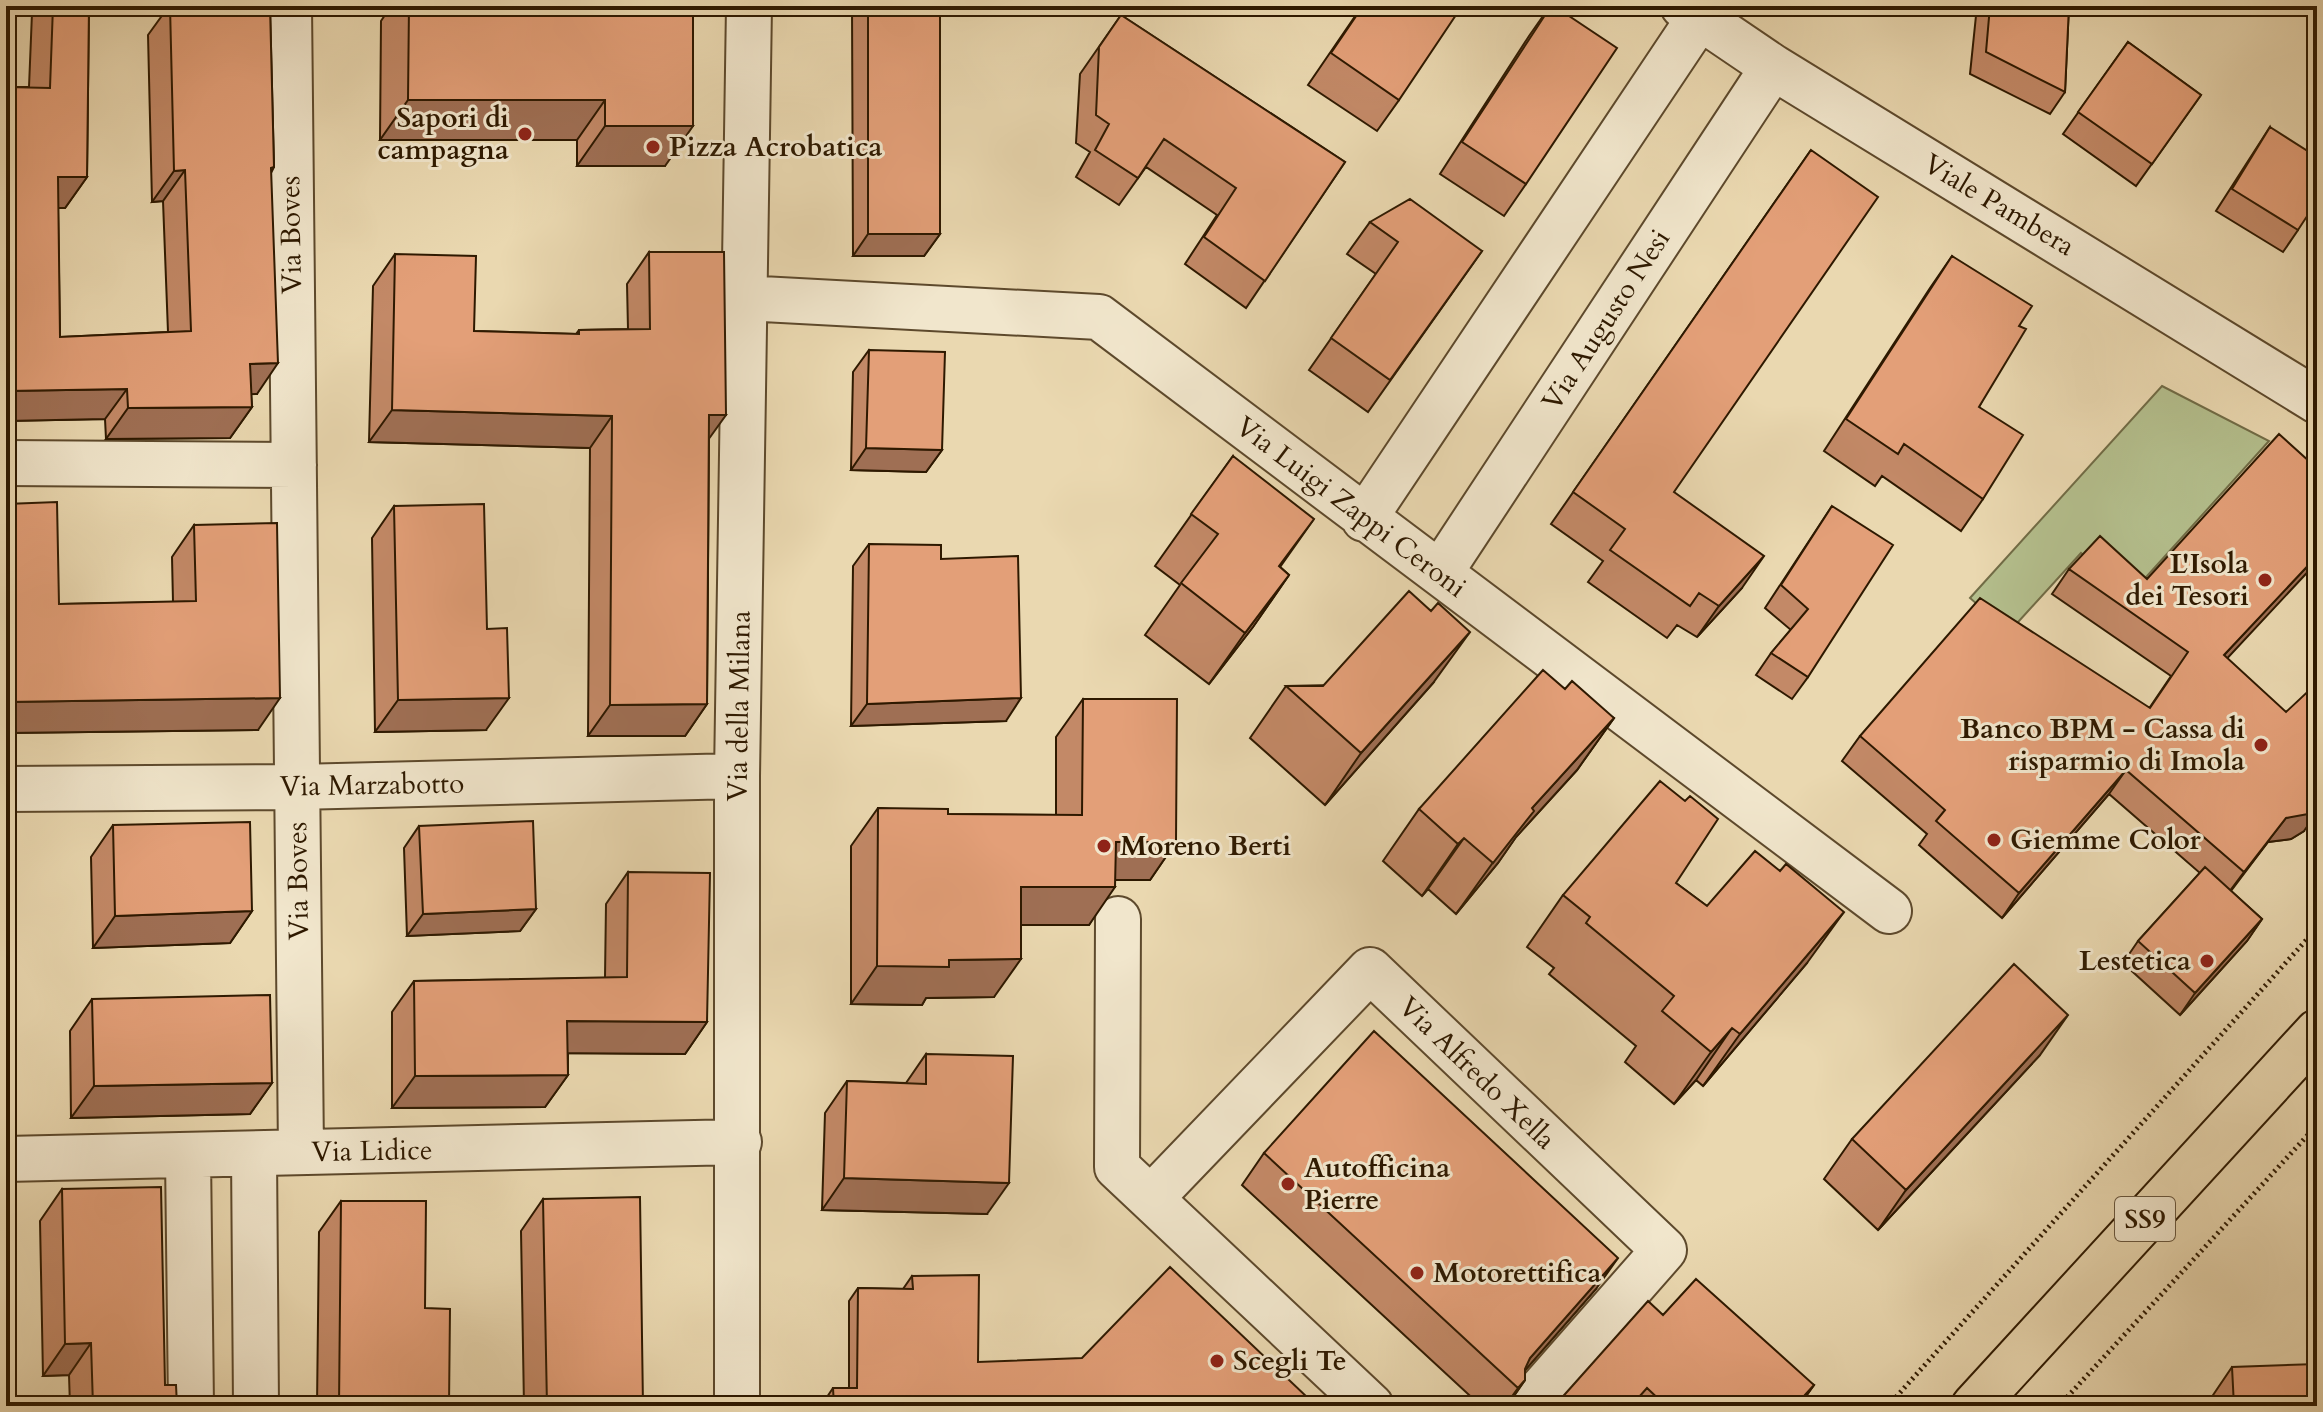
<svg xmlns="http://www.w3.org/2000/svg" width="2323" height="1412" viewBox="0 0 2323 1412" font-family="Cardo,serif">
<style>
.green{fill:#b4bf8d;stroke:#716c46;stroke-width:2}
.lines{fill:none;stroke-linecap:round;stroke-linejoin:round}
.minor-casing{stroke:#5d492c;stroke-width:48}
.primary-casing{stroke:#2e1900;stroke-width:48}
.path{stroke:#2e1900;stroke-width:5;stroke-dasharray:2 4;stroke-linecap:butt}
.minor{stroke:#f1e6cc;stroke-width:44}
.primary{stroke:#ead8b0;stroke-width:44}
.wall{fill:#c38967;stroke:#2e1900;stroke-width:2}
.shaded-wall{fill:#9f6f54;stroke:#2e1900;stroke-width:2}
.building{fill:#e39f78;stroke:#2e1900;stroke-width:2}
.poi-dot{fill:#8f2418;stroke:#f1e6cc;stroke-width:3}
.labels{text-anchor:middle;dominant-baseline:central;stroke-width:6;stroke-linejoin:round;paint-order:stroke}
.shield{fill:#f1e6cc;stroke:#68563d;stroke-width:2}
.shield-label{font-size:26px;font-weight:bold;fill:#2e1900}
.poi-label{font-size:28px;font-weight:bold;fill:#2e1900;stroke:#f1e6cc;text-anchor:start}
.street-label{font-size:28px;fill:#2e1900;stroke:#f1e6cc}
</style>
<rect width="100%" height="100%" fill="#ead8b0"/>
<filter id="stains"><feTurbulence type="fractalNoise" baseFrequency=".0025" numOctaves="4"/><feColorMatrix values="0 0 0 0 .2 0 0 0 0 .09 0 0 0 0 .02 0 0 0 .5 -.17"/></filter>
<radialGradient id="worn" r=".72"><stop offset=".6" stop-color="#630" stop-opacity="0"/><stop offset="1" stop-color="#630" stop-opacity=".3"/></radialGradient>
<path class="green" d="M2162,386L2269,441L2129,596L2081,553L2009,632L1970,598Z"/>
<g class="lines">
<g class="minor-casing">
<path id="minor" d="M289,6L301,1152
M1683,6L1773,67L2317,401
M743,298L1099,317L1889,911
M6,463L294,465
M1364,519L1699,18
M1440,573L1773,67
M6,789L297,787L737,776
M1118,919L1117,1167L1371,1406
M254,1154L256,1406
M188,1156L191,1406
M6,1159L739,1142
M1151,1198L1370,970L1664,1250L1527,1406
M737,1406V776L749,6"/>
</g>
<g class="primary-casing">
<path id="primary" d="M1974,1406L2317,1032"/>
</g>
<path class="path" d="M1888,1406L2317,928
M2059,1406L2317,1125"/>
<use href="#minor" class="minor"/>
<use href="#primary" class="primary"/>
</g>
<path class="wall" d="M38,6H89L87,177L65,208H58L60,337L168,332L163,201L152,202L148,35L169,6H270L274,167L271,173L257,394H251L252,407L230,438L106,439L105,419L6,421V87H29L32,13Z
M391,6H693L665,166H577V140H380L381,21Z
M852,6H940V234L924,256H853Z
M1260,6H1269L1266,10Z
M1362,6L1399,100L1377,131L1308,85Z
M1550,6L1526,184L1504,216L1440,174L1529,36Z
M1977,6H2069L2065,92L2050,114L1970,74Z
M1121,15L1345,162L1246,308L1185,264L1217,215L1146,167L1119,205L1076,177L1090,152L1076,143L1080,74Z
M2128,42L2201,95L2136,186L2063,134Z
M2270,127L2298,230L2283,252L2216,211Z
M1811,150L1674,492L1742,588L1697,637L1677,625L1667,638L1588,582L1603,561L1551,524Z
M1370,222L1482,251L1368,412L1309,370L1376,274L1347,254Z
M649,252L709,439L707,704L685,736H588L590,448L369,442L373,286L395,254L474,331L576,334L579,330L628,329L627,284Z
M1952,256L2019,326L1979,407L1983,499L1961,531L1882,476L1875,486L1824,451L1930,288Z
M869,350L942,450L926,472L851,470L853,372Z
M1233,456L1280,567L1289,575L1253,627L1209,684L1145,635L1180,585L1155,566Z
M6,504L59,604L173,602L172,557L194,525L258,730L6,733Z
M394,506L486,730L375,732L372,538Z
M1832,506L1808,677L1792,699L1756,675L1771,653L1791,630L1765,608Z
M869,544L941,559L1006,721L851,726L853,566Z
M2069,569L2227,658L2304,831L2291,839L2268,842L2231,891L2262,919L2247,941L2180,1015L2123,963L2138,941L2200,873L2109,794L2002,918L1919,845L1927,834L1842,761L1860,736L2150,707L2171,676L2052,594Z
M1433,683L1325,805L1250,738L1286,686Z
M1565,689L1614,718L1577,770L1516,837L1498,863L1456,914L1428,889L1422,896L1383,861L1419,809Z
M1083,699L1176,842L1150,880H1115L1089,925H1021L994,997L926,998L922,1005L851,1004V846L878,808L948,814L1056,815V737Z
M113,825L252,911L230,943L93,948L91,857Z
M419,826L536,909L520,931L407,936L404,848Z
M628,872L707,1022L685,1054L568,1053V1075L545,1107L392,1108V1012L414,981L605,978L606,904Z
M1676,883L1707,906L1807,963L1703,1086L1696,1080L1674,1104L1625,1062L1636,1046L1549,974L1554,968L1527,947L1563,895Z
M92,999L272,1083L250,1114L71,1118L70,1031Z
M926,1054L987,1214L822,1210L825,1113L847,1081L906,1083Z
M2040,1055L1878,1230L1824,1179L1852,1139Z
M1264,1153L1596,1289L1525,1370V1380L1507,1406H1481L1242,1185Z
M62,1189L165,1385L177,1406H70L69,1375L43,1376L40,1221Z
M543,1199L643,1406H524L521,1231Z
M341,1201L425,1308L449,1406H317L319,1232Z
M912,1276L978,1362L1308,1398L1302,1406H825V1400L833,1388H849V1301L858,1288L903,1289Z
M1663,1315L1814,1385L1799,1406H1556L1558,1402Z
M2232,1367L2317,1406H2207V1404Z"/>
<path class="shaded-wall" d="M408,100H605L577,140H380Z
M605,126H693L665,166H577Z
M185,170L163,201L152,202L174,171Z
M58,177H87L65,208H36Z
M868,234H940L924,256H853Z
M278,363L257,394L228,395L250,364Z
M127,389L105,419L6,421V391Z
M252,407L230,438L106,439L128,408Z
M392,410L612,416L590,448L369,442Z
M709,415H726L703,447Z
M866,448L942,450L926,472L851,470Z
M1314,519L1278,570L1279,566Z
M1764,556L1742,588L1697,637L1719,606Z
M2317,556V562L2207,680L2224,655Z
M1289,575L1253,627L1209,684L1245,633Z
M1470,632L1433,683L1325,805L1361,753Z
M280,698L258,730L6,733V702Z
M509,698L486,730L375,732L398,700Z
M1021,698L1006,721L851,726L867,704Z
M707,704L685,736H588L610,705Z
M1614,718L1577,770L1516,837L1498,863L1456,914L1532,808Z
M2126,770L2109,794L2002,918L2019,893Z
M2317,809V812L2304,831L2291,839L2268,842L2226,896L2244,872L2286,818Z
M1464,838L1428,889L1422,896L1458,844Z
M1116,842H1176L1150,880H1089Z
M1021,887H1115L1089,925H994Z
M536,909L520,931L407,936L423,914Z
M252,911L230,943L93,948L115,916Z
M1844,912L1807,963L1703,1086L1740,1034Z
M2262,919L2247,941L2180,1015L2195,993Z
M1021,959L994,997L926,998L922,1005L851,1004L877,966L949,960Z
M2068,1015L2040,1055L1878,1230L1906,1190Z
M567,1021L707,1022L685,1054L545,1053Z
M1732,1028L1696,1080L1674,1104L1711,1052Z
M568,1075L545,1107L392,1108L415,1076Z
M272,1083L250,1114L71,1118L94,1086Z
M844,1178L1009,1183L987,1214L822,1210Z
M1618,1258L1596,1289L1513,1384L1530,1358Z
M91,1343L69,1375L43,1376L65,1344Z
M1525,1380L1507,1406H1505L1518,1388Z
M1814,1385L1799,1406H1795Z"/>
<path class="building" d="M53,6H89L87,177H58L60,337L191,331L185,170L174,171L170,6H270L274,167L271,168L278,363L250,364L252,407L128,408L127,389L6,391V87L50,88Z
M409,6H693V126H605V100H408Z
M868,6H940V234H868Z
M1363,6H1462L1399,100L1331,53Z
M1551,6H1554L1617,48L1526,184L1462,142Z
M1990,6H2069L2065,92L1986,52Z
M1121,15L1345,162L1265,281L1204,237L1236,188L1164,139L1138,178L1095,150L1109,124L1096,115L1099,47Z
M2128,42L2201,95L2152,164L2078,112Z
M2270,127L2317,157V201L2298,230L2232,189Z
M1811,150L1878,197L1674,492L1764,556L1719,606L1699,593L1690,606L1610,550L1625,529L1573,492Z
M1410,199L1482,251L1390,380L1331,338L1398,242L1370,222Z
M649,252H724L726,415H709L707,704L610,705L612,416L392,410L395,254L476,256L474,331L579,334V330L650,329Z
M1952,256L2032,306L2019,326L2026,329L1979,407L2023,435L1983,499L1904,444L1898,454L1846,419Z
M869,350L945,352L942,450L866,448Z
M2279,434L2310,462L2317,454V556L2224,655L2286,712L2317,683V809L2308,814L2286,818L2244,872L2126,770L2019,893L1936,821L1945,810L1860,736L1980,598L2150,708L2188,652L2069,569L2100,536L2147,579Z
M1233,456L1314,519L1279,566L1289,575L1245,633L1181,583L1218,534L1191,514Z
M57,502L59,604L196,601L194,525L277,523L280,698L6,702V504Z
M484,504L487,629L507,628L509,698L398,700L394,506Z
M1832,506L1893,545L1808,677L1771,653L1808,609L1781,585Z
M869,544L941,545V559L1018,556L1021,698L867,704Z
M1409,591L1431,611L1438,603L1470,632L1361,753L1286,686H1323Z
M1543,670L1565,689L1572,681L1614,718L1532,808L1534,811L1493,863L1464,838L1458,844L1419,809Z
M1083,699H1177L1176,842H1116L1115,887H1021V959L949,960V967L877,966L878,808L948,809V814L1082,815Z
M1660,781L1685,801L1690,796L1718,819L1676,883L1707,906L1755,851L1780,871L1786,864L1844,912L1740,1034L1732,1028L1711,1052L1662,1011L1674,996L1586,923L1590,917L1563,895Z
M533,821L536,909L423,914L419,826Z
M250,822L252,911L115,916L113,825Z
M6,832H9L10,915H6Z
M2205,867L2262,919L2195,993L2138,941Z
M628,872L710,873L707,1022L567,1021L568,1075L415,1076L414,981L627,977Z
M2014,964L2068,1015L1906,1190L1852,1139Z
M270,995L272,1083L94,1086L92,999Z
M1374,1031L1618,1258L1530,1358L1525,1369V1380L1518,1388L1264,1153Z
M926,1054L1013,1056L1009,1183L844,1178L847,1081L926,1084Z
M161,1187L165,1385H176L177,1406H93L91,1343L65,1344L62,1189Z
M640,1197L643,1406H547L543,1199Z
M341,1201H426L425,1308L450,1309L449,1406H339Z
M1170,1267L1308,1398L1300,1406H1225L1220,1401L1215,1406H834L833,1388H857L858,1288L913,1289L912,1276L979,1275L978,1362L1082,1358Z
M1696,1279L1814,1385L1795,1406H1666L1647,1388L1631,1406H1563L1558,1402L1648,1301L1663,1315Z
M2317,1364V1406H2234L2232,1367Z"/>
<g class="poi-dot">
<circle cx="525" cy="134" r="8"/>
<circle cx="653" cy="147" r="8"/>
<circle cx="2265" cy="580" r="8"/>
<circle cx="2261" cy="745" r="8"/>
<circle cx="1994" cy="840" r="8"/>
<circle cx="1104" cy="846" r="8"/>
<circle cx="2207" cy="961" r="8"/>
<circle cx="1288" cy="1184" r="8"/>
<circle cx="1417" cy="1273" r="8"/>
<circle cx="1217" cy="1361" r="8"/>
</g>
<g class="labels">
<rect class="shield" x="2115" y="1197" width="60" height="44" rx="6"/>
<g class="shield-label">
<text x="2145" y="1219">SS9</text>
</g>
<g class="poi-label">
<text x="509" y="118" text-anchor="end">Sapori di<tspan x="509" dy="32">campagna</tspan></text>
<text x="669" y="147">Pizza Acrobatica</text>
<text x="2249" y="564" text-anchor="end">L'Isola<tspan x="2249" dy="32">dei Tesori</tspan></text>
<text x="2245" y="729" text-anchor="end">Banco BPM - Cassa di<tspan x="2245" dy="32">risparmio di Imola</tspan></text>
<text x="2010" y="840">Giemme Color</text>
<text x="1120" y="846">Moreno Berti</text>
<text x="2191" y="961" text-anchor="end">Lestetica</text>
<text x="1304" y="1168">Autofficina<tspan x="1304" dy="32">Pierre</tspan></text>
<text x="1433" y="1273">Motorettifica</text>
<text x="1233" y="1361">Scegli Te</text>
</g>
<g class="street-label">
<text transform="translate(1999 205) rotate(31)">Viale Pambera</text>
<text transform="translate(291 235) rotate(-91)">Via Boves</text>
<text transform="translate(1606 320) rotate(-57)">Via Augusto Nesi</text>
<text transform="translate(1351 507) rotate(37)">Via Luigi Zappi Ceroni</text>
<text transform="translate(739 706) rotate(-89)">Via della Milana</text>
<text transform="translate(372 785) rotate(-1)">Via Marzabotto</text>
<text transform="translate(298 881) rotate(-91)">Via Boves</text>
<text transform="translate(1477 1073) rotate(44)">Via Alfredo Xella</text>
<text transform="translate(372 1151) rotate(-1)">Via Lidice</text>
</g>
</g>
<rect width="2323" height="1412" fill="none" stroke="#ead8b0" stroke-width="32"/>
<rect x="8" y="8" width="2307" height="1396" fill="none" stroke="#2e1900" stroke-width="4"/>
<rect x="16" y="16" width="2291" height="1380" fill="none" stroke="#2e1900" stroke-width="2"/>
<rect width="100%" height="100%" filter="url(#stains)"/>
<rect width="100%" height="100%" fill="url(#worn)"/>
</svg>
